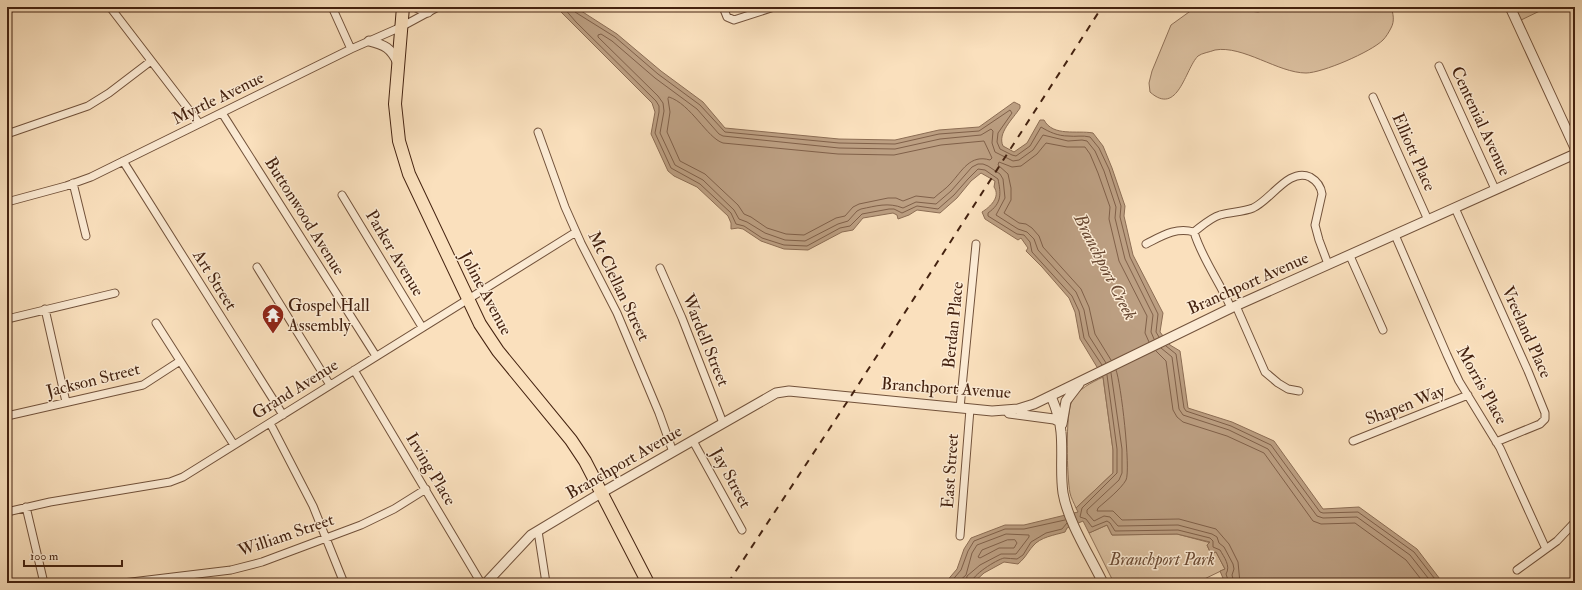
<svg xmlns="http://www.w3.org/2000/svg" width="1582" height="590" viewBox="0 0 1582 590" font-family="'IM FELL Double Pica',serif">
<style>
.green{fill:#dbc0a0;stroke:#907158}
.water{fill:#bc9f82;stroke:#8c6d54}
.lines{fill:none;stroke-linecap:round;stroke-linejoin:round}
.shore{stroke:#806049;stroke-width:1}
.minor-casing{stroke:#72523b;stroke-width:9}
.tertiary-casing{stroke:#72523b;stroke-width:11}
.primary-casing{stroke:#442210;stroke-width:14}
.minor{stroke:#fcebd4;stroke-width:7}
.tertiary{stroke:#fcebd4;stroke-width:9}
.primary{stroke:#fae0bd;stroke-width:12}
.rail{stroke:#442210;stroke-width:2;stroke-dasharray:7 7;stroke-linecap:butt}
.labels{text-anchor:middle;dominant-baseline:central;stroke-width:3;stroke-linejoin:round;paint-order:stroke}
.street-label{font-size:17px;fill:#442210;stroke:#fcebd4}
.poi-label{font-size:17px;fill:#442210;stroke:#fcebd4;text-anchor:start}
.park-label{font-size:17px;font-style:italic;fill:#6a4a34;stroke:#fcebd4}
.water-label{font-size:18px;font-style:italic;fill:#684832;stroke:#fcebd4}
</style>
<rect width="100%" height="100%" fill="#fae0bd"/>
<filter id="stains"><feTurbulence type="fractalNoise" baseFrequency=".005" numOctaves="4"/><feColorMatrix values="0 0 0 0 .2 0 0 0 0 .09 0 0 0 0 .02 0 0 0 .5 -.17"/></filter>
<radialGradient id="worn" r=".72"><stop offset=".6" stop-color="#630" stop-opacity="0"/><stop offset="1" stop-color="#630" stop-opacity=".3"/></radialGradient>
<path class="green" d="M1196,7H1241L1249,11L1258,12L1280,7H1391C1393,13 1395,21 1391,28C1389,32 1386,37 1383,40C1371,52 1322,73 1306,73C1278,73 1243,45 1215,50C1210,52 1202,53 1198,56C1185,69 1178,117 1150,92L1149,83L1152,71L1171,25Z
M1510,7H1548L1517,22Z
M1103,377L1113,450V473L1076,508C1074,503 1071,498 1070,493C1067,478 1065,414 1072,401C1079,388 1091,383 1103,377Z
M1107,525L1112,535L1177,534L1211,543L1207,545L1211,554L1216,552L1225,569L1196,583H1114L1089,533Z"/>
<path class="water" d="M556,7H575L617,34L661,71L703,102L725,128L839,139L895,140L939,130L979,127L1014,102L1020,105V108C1013,119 997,133 1003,146L1014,152L1027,143L1040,120H1044C1053,137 1077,130 1093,133L1103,146L1112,168L1125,206L1124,216L1133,255L1163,313L1160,332L1170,345L1180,351L1188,408L1232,422L1274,441L1323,509L1359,507L1417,549L1443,583H1225L1220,571L1225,569L1216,552L1211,554L1207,545L1210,542L1177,534L1112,535L1107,525L1089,533L1083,521L1067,528L1065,532C1055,535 1040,537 1033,546C1026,554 1027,556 1018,564L1004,562L984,573L973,583H945L957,569L964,549L971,538L1005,525H1024L1078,512L1076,508L1113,473V450L1103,377L1080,339L1075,312L1069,298L1042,267L1026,251L1028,248L1021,238L1018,240L985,219L982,212C990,207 1001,197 994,187L995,181L981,173L971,181L957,198L940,213L917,210L909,215L898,219L897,215L893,213L863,218L853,230L842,232L808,250L784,249L761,241L743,229L738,228L731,229V223L728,216L697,187L674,176L668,171L651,134L655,112L652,103Z"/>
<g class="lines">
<path class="shore" d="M563,7L576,22L656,101L659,106V112L655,133L671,168L700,184L731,213L736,224L744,226L762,238L784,245L807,246L840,228L850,226L862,214L889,209H894L902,213L917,206L938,209L954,195L968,179L978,169L985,170L998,179C1001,194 1002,203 988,213V216L1017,234L1024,235L1030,242L1032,252L1072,296L1079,311L1084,338L1102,365
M573,7L575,12L615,37L658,74L700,105L725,132L839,143L895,144L939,134L979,131L1010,110L1012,113L998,133L997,142L1000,149L1012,155L1016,156L1030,146L1041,127C1049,132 1058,136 1068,136C1076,137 1082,135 1090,137L1099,148L1109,169L1121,206L1120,217L1130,257L1158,314L1156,332L1159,337
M669,97C691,104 707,138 723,143L838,154L894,155L941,145L984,141L992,158L990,160C970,154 962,171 951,183C946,189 939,193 934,198L916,196L903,201L896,198H888L859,204L853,207L845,216L836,218L804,235L786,234L767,228L751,217L744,214L738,205L705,174L680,161L667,132L670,112L668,99Z
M1166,346L1176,354L1184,408L1186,411L1231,426L1271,445L1320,512L1323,513L1358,512L1414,552L1438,583
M1161,348L1172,357L1179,409L1183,415L1229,430L1268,449L1317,516L1323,518L1357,517L1410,555L1432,583
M1156,351L1166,361L1173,410L1177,417L1183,422L1227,436L1264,453L1313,521L1321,524L1355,523L1406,560L1424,583
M1111,360L1095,334L1089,307L1081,289L1043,247L1039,236L1032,228L1026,224L1019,223L1004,213L1011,200V188L1008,174L998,165L999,162L1012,167L1021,166L1037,154L1046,143L1067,147H1085L1090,154L1098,173L1110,207L1109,219L1119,261L1147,316L1145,333L1149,342
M1106,363L1089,336L1084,310L1076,292L1038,250L1034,239L1027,232L1018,229L996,215L1005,198L1003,179L1000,174L988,166L983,164H978L972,167L951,191L936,204L916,202L903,208C888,202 876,206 861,209L857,211L848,221L838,224L805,241L785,240L765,233L747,222L739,219L734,210L703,180L675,165L660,133L664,111L663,103L658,96L598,37V35L601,34L612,41L655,78L697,109L719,134L723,136L839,148L895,149L940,139L981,135L991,129L993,131L992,143L995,152L1013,161L1019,160L1033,150L1043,135L1068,141L1082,140L1087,141L1095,151L1104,171L1116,207L1115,218L1125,259L1153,315L1151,332L1154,339
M1116,370C1121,382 1131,470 1126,480C1121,489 1106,501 1098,508L1097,511H1113L1122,520L1179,519L1216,529L1229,544L1238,562L1240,583
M1111,373L1122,449V473L1119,480L1087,510V513L1094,521L1104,516L1110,517L1118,526L1178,525L1212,534L1217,537L1219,543L1224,547L1233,564L1234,569L1232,575L1234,583
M1107,375L1117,449V473L1082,508L1080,517L1086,519L1092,527L1107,521L1110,523L1115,531L1178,530L1210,538L1213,541V547L1220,550C1224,557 1231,566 1226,574L1229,583
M1015,540L1017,543L1014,548H999L980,558L978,557L982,550L1007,540Z
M950,583L961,570L968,551L974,541L1005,529H1024L1065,520
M957,583L966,575L972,553L977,545L1006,534L1029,535V537L1016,554H1001L980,565L967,576L966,583
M971,583C972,575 996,560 1004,558C1008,558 1013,559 1017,559L1023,555L1031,542L1046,533L1062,529L1067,523"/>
<g class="minor-casing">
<path id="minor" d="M110,7L199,123
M332,7L351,49
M723,7L727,17L734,20L774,7
M7,11L12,7
M1439,66L1495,189
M1373,97L1428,220
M222,113L376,356
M538,132L565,207L581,243L617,313L659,413L673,452
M7,134L88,106L109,93L151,61
M123,161L283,415
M73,183L86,236
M342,195L422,327
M7,202L66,186L91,177L351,49L401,27L438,7
M1455,208L1528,371L1545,413V419L1540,424L1496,442
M1194,232C1202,226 1210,218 1220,215C1231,212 1243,212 1253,208C1271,200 1289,167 1310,177C1317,181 1321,187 1322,194L1315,225L1319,240L1328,264
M1395,235L1447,355L1459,381L1500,448L1546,549
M1146,244C1162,236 1175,227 1194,232C1202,259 1220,282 1231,308
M1350,256L1383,330
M257,267L330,385
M660,268L682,318L723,423
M1236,306L1265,372L1278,383L1288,389L1299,391
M45,309L66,402
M7,319L115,293
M156,323L234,445
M354,370L481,583
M960,408L976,244
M7,416L143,385L180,361
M270,423L313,506L344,583
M693,441L742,530
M1353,441L1468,395
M26,507L44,583
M7,512L50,502L170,482L183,477L576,232
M538,531L546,583
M960,536L970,409
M1517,570L1557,541L1575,522
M123,583L231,570L262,562L361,525L394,509L426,489"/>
</g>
<g class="tertiary-casing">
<path id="tertiary" d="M416,7L428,12
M1510,7L1575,148
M369,41C385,45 391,48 398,63
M1051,396C1056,408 1060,419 1061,432C1063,452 1060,473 1063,493C1068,522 1090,556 1103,583
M1009,413L1054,419L1060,422
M1062,424L1066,401L1079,384
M486,583L531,535L601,493L776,393L789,391L992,411L1018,409L1034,404L1231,308L1575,154"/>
</g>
<g class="primary-casing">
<path id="primary" d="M403,7L395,104L399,141L409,174L480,324L498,351L571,440L585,461L648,583"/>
</g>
<use href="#minor" class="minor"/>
<use href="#tertiary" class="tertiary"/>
<use href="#primary" class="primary"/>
<path class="rail" d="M728,583L851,396L1102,7"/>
</g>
<defs>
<g id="temple-pin" transform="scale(1.15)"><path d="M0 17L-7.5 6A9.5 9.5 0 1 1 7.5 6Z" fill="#8f2418" stroke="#fcebd4"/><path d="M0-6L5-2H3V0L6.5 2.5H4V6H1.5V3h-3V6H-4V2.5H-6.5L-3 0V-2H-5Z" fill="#fff"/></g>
</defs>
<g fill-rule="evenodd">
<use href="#temple-pin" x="273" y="315"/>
</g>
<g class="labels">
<g class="street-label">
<text transform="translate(218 98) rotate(-26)">Myrtle Avenue</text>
<text transform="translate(1481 121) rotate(65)">Centenial Avenue</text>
<text transform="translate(1414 152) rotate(66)">Elliott Place</text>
<text transform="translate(305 216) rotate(58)">Buttonwood Avenue</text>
<text transform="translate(395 253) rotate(59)">Parker Avenue</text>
<text transform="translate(215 280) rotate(58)">Art Street</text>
<text transform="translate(1248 283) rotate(-24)">Branchport Avenue</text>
<text transform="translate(619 286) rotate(64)">Mc Clellan Street</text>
<text transform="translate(486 293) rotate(62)">Joline Avenue</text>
<text transform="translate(953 325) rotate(-84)">Berdan Place</text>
<text transform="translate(1527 332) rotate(66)">Vreeland Place</text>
<text transform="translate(706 340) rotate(68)">Wardell Street</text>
<text transform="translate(93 380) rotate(-14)">Jackson Street</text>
<text transform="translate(1482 385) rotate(61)">Morris Place</text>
<text transform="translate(946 388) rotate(4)">Branchport Avenue</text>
<text transform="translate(295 389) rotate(-32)">Grand Avenue</text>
<text transform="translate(1405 405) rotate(-21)">Shapen Way</text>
<text transform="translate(624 462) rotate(-30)">Branchport Avenue</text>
<text transform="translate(431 469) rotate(59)">Irving Place</text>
<text transform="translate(950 471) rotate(-86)">East Street</text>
<text transform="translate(731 478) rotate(61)">Jay Street</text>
<text transform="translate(286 535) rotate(-19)">William Street</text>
</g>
<g class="poi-label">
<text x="288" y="305">Gospel Hall<tspan x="288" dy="20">Assembly</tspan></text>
</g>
<g class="park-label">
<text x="1162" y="559">Branchport Park</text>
</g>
<g class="water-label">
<text transform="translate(1105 267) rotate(63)">Branchport Creek</text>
</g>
</g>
<rect width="1582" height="590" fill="none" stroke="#fae0bd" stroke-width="24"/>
<rect x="8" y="8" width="1566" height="574" fill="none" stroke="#442210" stroke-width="2"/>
<rect x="12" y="12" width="1558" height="566" fill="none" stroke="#442210"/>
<path d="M24 560v6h98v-6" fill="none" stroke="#442210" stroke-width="2"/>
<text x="30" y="560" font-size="12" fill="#442210" stroke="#fcebd4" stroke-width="3" paint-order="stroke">100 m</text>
<rect width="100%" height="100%" filter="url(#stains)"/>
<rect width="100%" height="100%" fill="url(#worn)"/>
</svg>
